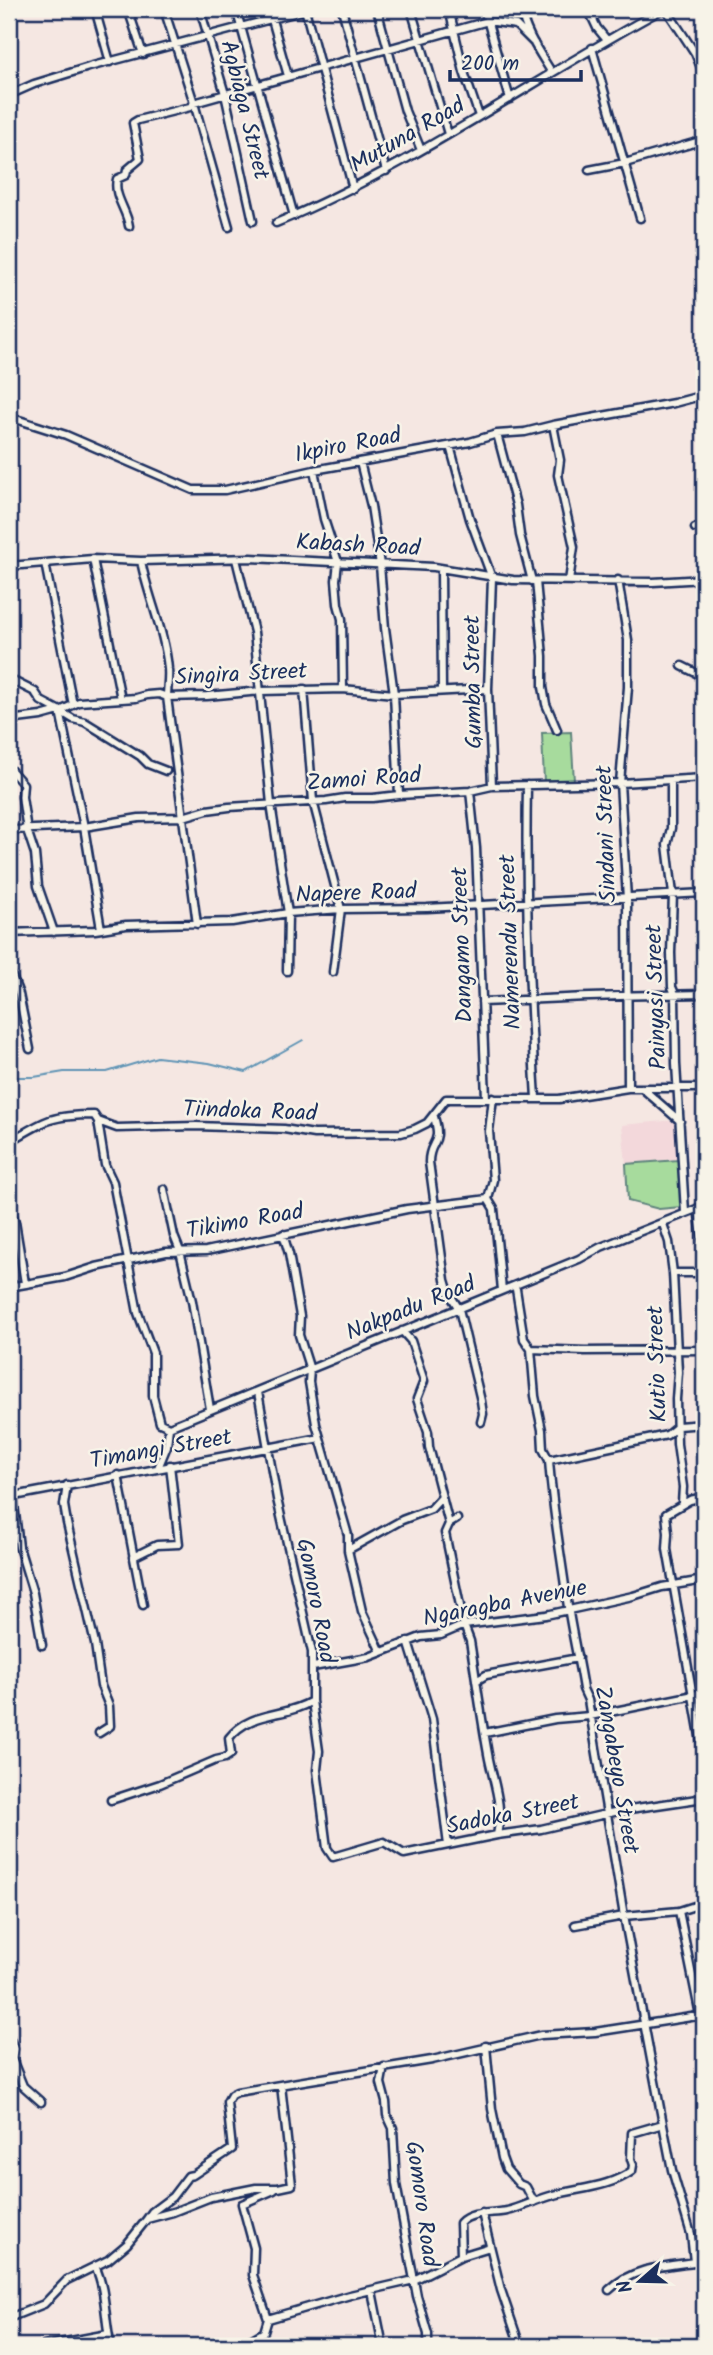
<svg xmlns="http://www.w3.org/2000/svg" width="713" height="2355" viewBox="0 0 713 2355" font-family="Kalam,sans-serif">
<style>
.built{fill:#f3d8db}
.green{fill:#a7db9d;stroke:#61857e;stroke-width:2}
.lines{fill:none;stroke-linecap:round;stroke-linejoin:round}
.stream{stroke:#6094b5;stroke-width:2}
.minor-casing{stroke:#1b2f5e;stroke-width:11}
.minor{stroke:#f7f3e8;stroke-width:6}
.labels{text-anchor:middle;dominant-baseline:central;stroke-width:5;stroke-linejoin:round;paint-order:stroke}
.street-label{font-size:23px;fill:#1b2f5e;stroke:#f7f3e8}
</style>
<rect width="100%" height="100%" fill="#f5e7e2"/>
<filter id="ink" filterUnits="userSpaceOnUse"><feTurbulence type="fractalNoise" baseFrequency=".0143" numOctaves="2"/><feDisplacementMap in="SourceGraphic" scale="14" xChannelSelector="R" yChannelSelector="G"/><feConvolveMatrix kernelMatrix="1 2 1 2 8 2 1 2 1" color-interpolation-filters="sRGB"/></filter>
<g filter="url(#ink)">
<path class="built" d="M676,1120L678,1160L626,1164L622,1125Z"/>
<path class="green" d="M571,732L574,781L544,783L542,733Z
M678,1160L681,1207L659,1209L628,1201L626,1164Z"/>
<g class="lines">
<path class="stream" d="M9,1077H34L64,1072H107L157,1057L209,1063L246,1072L303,1040"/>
<g class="minor-casing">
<path id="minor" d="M95,9L110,62
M128,9L143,54
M164,9L194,103L229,227
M200,9L225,94L253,221
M236,9L294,216
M269,9L288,76
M305,9L353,189
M342,9L386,171
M377,9L405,111L421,150
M411,9L448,134
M449,9L464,72L479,116
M484,9L510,99
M521,9C525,33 540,53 552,73
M588,9L597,28L606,39
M666,9L695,53L704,75
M592,48L640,218
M9,95L34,84L89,67L309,9
M589,170L625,163L704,140
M276,223C413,166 533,79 663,9
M129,226C127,210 113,196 117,179L126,175L127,170L140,159L133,123L138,120L190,107L194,103L488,21L516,25L534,43
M9,421L19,420L66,435L193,490H225L314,470L470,442L497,434L525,432L553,425L674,403L704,395
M553,425L560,460L558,475L574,547L569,581
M497,434L516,505L520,535L532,581
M450,446L470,519L492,578L488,689L492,786
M360,462L371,506L380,565L385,628L394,694L399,795
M314,470L324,519L338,562L336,580L338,604L342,619L343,689
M695,528L704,525
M93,559L121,699
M236,559L254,632L271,804L288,913L287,971
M141,561C148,597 165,632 168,669C169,678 167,688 167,697L197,924
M45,563L73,705
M9,566L93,559L141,561L251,558L434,567L513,580L653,582L704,579
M441,569L442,691
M618,580L628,640V687L620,783L627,899L628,1088
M536,581L543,656V687L546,704L557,730
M682,666L704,677
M9,679L35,692L41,701L60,711L79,702L136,698L147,695L159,694L167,697L207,696L261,691L343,689L394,694L488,689
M304,689L313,801L341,909L333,972
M60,711L84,827L101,929
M60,711L73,719L85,722L140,756L148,764L166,771
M9,720L41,716L59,711
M9,768L23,784L22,797L27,830L35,854L38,886L54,932
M671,781V828L667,845L673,894L671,953L672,987L675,994L676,1064L685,1212
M527,785C525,889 529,994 536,1098
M470,791L476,848L486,1098
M9,830L84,827L139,818L183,817L207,810L229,807L326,801L345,798H373L399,795L470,791L492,786L620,783L704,778
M9,933L95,930L126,925L232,922L288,913L341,909L427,908L704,893
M9,969L19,994L30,1049
M482,1002C556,998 630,995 704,994
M642,1088L680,1121
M493,1098L489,1131L493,1180L488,1199L494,1209L502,1290
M434,1117C443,1146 429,1140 429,1162L445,1280L449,1293L459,1309L481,1401L483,1414L481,1422
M98,1121L105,1165L113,1182L138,1313L153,1353V1396L160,1423L169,1427
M9,1142C45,1120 52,1115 94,1115L98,1121L117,1128L196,1126L284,1129L314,1134L401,1133L415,1129L427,1123L446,1099H559L628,1088H704
M164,1189L174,1236L180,1251L192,1301L210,1409
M9,1203L15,1222L25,1283
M698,1208L704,1251
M663,1224L669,1242L673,1273L678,1372L676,1399L677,1444L683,1487L682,1503
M283,1234L289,1254L300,1316L299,1335L310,1370L309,1382L316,1424L348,1535V1550L402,1520L431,1509L442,1497L449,1524
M673,1273H704
M514,1286L516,1289L524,1339L531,1349L535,1396L542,1430L543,1449L549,1460C552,1505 560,1549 566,1593C570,1625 578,1657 583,1689L588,1700L624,1916L663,2124L672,2170L691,2234L694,2262C664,2266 632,2268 609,2290
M9,1287L65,1277L96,1267L166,1252L206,1251L407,1209L488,1199
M402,1331L411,1341L424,1381L417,1399L428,1432L429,1447L442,1497
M531,1349L585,1351L704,1350
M258,1392L277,1499L312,1652V1701L319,1751L317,1770L327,1848L333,1857L384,1842L404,1854L497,1835L541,1829L623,1810L704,1798
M549,1460L667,1435L678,1426L704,1424
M158,1468L167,1446L169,1427L579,1259L601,1247L704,1206
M118,1475L143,1605
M67,1485L64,1505L67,1523L95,1644L101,1686L109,1706L110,1726L99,1733
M13,1496L19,1547L33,1593L42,1645
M9,1497L320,1438
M704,1497L690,1500L666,1514L668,1533L667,1549L704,1758
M457,1519L449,1524L445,1533L464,1625L470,1641C476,1678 481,1716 488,1754C493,1782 504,1806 497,1835
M348,1550L362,1611L381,1652
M133,1557L157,1545L179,1544L170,1465
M408,1641L432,1719L448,1845
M313,1667L369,1657L421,1637L441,1635L464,1625L546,1615L633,1596L662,1587L704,1580
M476,1681L486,1675L578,1658
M485,1733L555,1719L590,1716L704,1693
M111,1800L160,1784L216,1760L225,1758L231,1754L229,1738C251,1710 285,1718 312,1701
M679,1911L704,2035
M575,1925L624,1916L679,1911L704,1903
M9,2036L14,2049L12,2059L23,2086L41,2102
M486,2046L492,2109L502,2158L506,2169L519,2184L526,2187L534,2202
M384,2067L381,2083L386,2102L387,2115L393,2128L396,2184L417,2296L428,2334V2346
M482,2213L501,2290L520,2346
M147,2219L152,2212L172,2197L188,2176L193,2175L232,2149L227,2102L231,2095L237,2092L432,2060L541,2035L595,2032L704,2015
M461,2256L490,2247
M95,2266C107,2291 104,2320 111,2346
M372,2291L383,2346
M9,2318L44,2304L67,2280L108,2260L127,2244L147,2219L173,2212L211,2197L256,2188H278L292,2185L281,2085
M268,2319L253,2275L254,2248L242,2204L274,2190
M44,2346L108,2334
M225,2346L231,2342H247L264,2332L268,2319L350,2295L414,2280L461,2256L460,2223C471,2211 492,2214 507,2211C523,2207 538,2199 554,2195C580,2188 610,2187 632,2171L633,2165L631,2159L632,2133L663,2124"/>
</g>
<use href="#minor" class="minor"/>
</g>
</g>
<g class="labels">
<g class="street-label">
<text transform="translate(244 110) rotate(76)">Agbiaga Street</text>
<text transform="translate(408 136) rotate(-30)">Mutuna Road</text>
<text transform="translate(348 446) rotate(-11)">Ikpiro Road</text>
<text transform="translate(358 546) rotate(3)">Kabash Road</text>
<text transform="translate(241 675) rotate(-3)">Singira Street</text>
<text transform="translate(474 682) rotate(-91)">Gumba Street</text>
<text transform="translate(364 780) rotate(-4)">Zamoi Road</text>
<text transform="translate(607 834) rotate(-92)">Sindani Street</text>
<text transform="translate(356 894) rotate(-2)">Napere Road</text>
<text transform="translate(511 942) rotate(-92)">Namerendu Street</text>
<text transform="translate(463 945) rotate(-92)">Dangamo Street</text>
<text transform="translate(657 997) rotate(-92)">Painyasi Street</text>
<text transform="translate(250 1112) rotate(2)">Tiindoka Road</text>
<text transform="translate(245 1222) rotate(-10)">Tikimo Road</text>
<text transform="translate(411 1309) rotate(-22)">Nakpadu Road</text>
<text transform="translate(658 1364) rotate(-92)">Kutio Street</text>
<text transform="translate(161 1450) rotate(-10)">Timangi Street</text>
<text transform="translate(315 1601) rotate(79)">Gomoro Road</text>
<text transform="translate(505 1604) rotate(-11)">Ngaragba Avenue</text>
<text transform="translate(616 1770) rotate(80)">Zangabeyo Street</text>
<text transform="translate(513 1815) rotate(-11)">Sadoka Street</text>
<text transform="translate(421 2204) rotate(82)">Gomoro Road</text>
</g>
</g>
<rect width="713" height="2355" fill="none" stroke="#f7f3e8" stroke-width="35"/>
<rect x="18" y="18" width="678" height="2320" fill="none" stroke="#1b2f5e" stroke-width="2.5" filter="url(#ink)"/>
<g transform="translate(640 2281) rotate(250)" stroke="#f7f3e8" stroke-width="5" paint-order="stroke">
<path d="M0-5L12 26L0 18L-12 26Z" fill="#1b2f5e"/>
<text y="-10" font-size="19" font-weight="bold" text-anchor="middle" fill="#1b2f5e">N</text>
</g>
<path d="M450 70v10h131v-10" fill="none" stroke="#1b2f5e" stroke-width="3.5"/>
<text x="461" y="70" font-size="21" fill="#1b2f5e" stroke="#f7f3e8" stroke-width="5" paint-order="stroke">200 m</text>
</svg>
